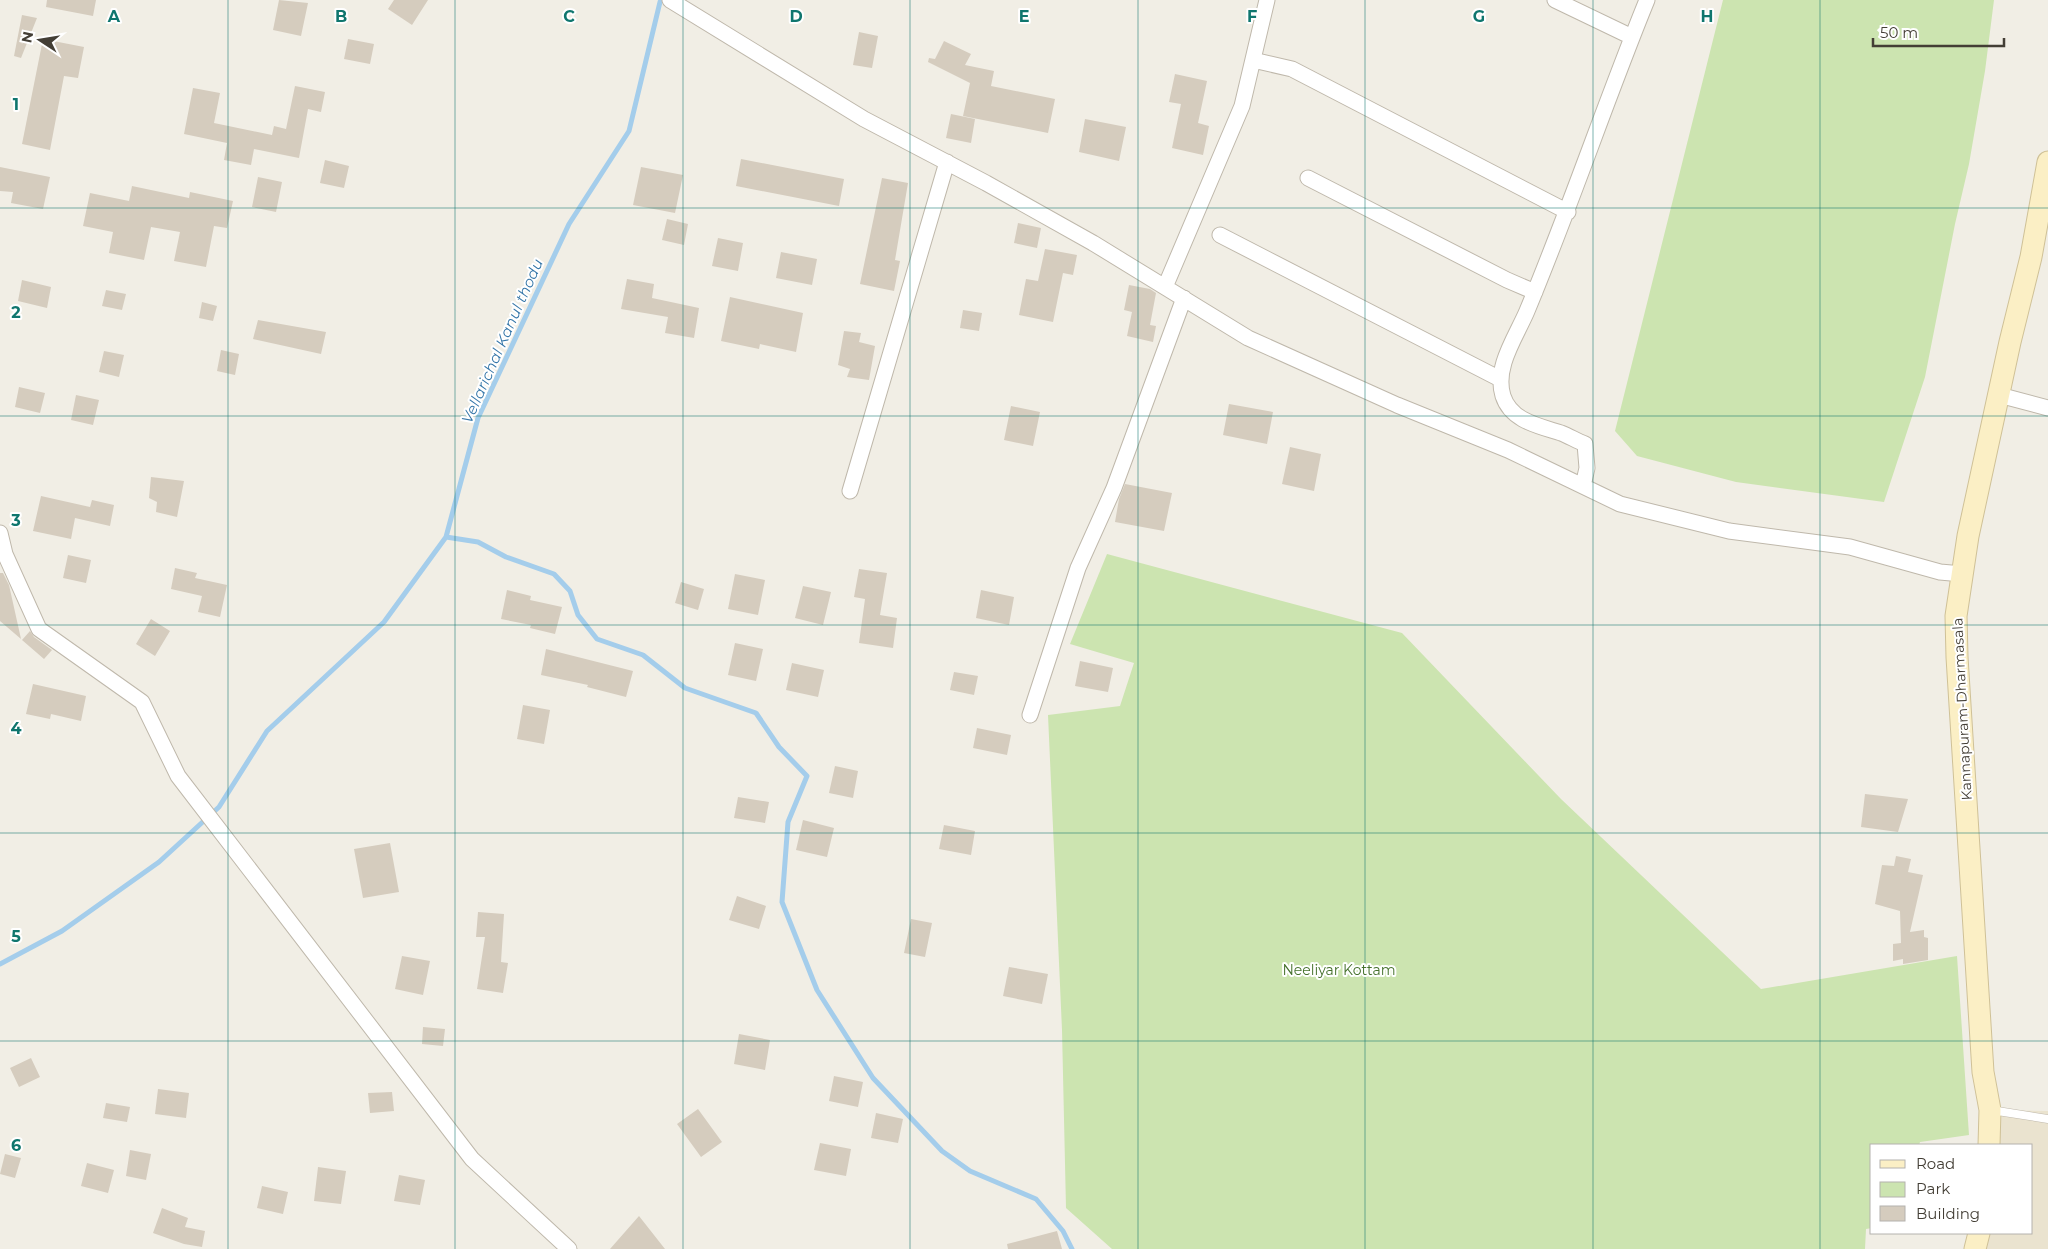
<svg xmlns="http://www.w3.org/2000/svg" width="2048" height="1249" viewBox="0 0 2048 1249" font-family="Montserrat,sans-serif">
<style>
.education{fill:#eae3cf}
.green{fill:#cce4b0}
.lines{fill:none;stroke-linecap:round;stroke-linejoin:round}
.stream{stroke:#a4cdeb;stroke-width:5}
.building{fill:#d5ccbe}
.lane-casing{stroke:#bfb8ab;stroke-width:9}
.street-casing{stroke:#bfb8ab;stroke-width:17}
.secondary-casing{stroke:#cfc197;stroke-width:23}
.lane{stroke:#fff;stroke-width:8}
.street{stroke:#fff;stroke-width:15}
.secondary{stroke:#fbefc5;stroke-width:21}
.grid{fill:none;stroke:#0f766e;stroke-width:1;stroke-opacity:0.55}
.labels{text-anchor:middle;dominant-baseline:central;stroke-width:4;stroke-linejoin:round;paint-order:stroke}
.street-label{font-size:14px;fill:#433e35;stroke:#fff}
.park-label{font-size:14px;fill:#45712c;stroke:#fff}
.water-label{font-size:15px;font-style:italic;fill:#3576a8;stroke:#fff}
.grid-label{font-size:16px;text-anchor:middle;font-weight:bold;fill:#0f766e;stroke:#fff;stroke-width:4;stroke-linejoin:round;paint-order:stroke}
</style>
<rect width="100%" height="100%" fill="#f1eee5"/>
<path class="education" d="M1990,1110L2048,1111V1249H1972L1974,1233H2032V1145H1985Z"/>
<path class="green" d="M1723,0H1994L1985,71L1969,164L1955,224L1925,377L1884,502L1736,482L1637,456L1615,431Z
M1107,554L1402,633L1561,799L1761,989L1957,956L1969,1135L1920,1142L1919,1145H1872V1228L1866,1229L1865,1249H1112L1066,1208L1062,1030L1048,715L1120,706L1134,663L1070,644Z"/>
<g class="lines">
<path class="stream" d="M446,537L478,542L506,557L554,574L570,591L578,615L597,639L643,655L685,688L756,713L779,747L807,776L788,822L782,902L817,990L873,1078L942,1151L970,1171L1036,1199L1063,1231L1072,1249
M0,964L62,931L159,862L219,807L267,731L384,622L446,537L478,418L569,224L629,131L660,2"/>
</g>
<path class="building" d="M47,0H96L93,16L46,7Z
M279,0L308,3L301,36L273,30Z
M394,0H428L412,25L388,9Z
M22,15L37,18L21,58L14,56Z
M859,32L878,36L872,68L853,65Z
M43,39L84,47L78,78L64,76L50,150L22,144Z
M348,39L374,44L370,64L344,59Z
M944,41L971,54L965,65L994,71L991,86L1055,99L1048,133L963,116L970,83L928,62L929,58L935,59Z
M1175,74L1207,81L1198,123L1209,126L1203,155L1172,148L1181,104L1169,102Z
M295,86L325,92L321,112L308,109L299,158L254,149L251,165L224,160L227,143L184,134L193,88L220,93L214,123L272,135L274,126L286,129Z
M951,114L975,119L971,143L946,138Z
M1085,119L1126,127L1119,161L1079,152Z
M741,159L844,179L839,206L736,186Z
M325,160L349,166L344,188L320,183Z
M0,167L50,177L43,209L11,203L13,192L0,191Z
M641,167L683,175L675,213L633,205Z
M258,177L282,182L276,212L252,207Z
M882,178L908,183L895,260L900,261L894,291L860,284Z
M132,186L189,198L190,192L233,201L227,228L214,226L206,267L174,261L180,232L151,227L144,260L109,253L113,232L83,226L90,193L129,201Z
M667,219L688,224L684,245L662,240Z
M1018,223L1041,228L1037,248L1014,243Z
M718,238L743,243L738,271L712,266Z
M1045,249L1077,255L1073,275L1063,273L1053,322L1019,315L1026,279L1038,281Z
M781,252L817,259L812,285L776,278Z
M627,279L654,284L652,298L699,308L694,338L665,333L668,317L621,309Z
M22,280L51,287L47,308L18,301Z
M1129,285L1150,289L1156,293L1150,325L1156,326L1153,342L1127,336L1132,312L1124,310Z
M106,290L126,294L122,310L102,306Z
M730,297L803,313L796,352L760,344L759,349L721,341Z
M202,302L217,306L213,321L199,318Z
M963,310L982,313L979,331L960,328Z
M258,320L326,332L321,354L253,339Z
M844,331L861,333L859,342L875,346L869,380L847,377L850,369L838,365Z
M221,350L239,354L235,375L217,371Z
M104,351L124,355L119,377L99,372Z
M19,387L45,393L40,413L15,407Z
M76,395L99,400L93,425L71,420Z
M1229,404L1273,412L1267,444L1223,435Z
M1011,406L1040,412L1033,446L1004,440Z
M1290,447L1321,454L1314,491L1282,484Z
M151,477L184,481L177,517L156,512L157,502L149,498Z
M1125,484L1172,493L1164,531L1115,522L1119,499Z
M41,496L90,507L92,500L114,505L110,526L75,518L71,539L33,531Z
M68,555L91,560L86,583L63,578Z
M175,568L197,573L195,578L227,585L220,617L198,612L202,596L171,589Z
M859,569L887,573L880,615L897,618L893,648L859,643L865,599L854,597Z
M0,573H3L9,585L21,639L0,621Z
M735,574L765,580L758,615L728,609Z
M681,582L704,589L698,610L675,603Z
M803,586L831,592L823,625L795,618Z
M507,590L531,596L530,600L562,607L555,634L530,628L531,625L501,619Z
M981,590L1014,597L1009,625L976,618Z
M151,619L170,631L155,656L136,644Z
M30,631L34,637L52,650L44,659L22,640Z
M735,643L763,649L756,681L728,675Z
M546,649L633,671L626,697L587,687L588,685L541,675Z
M1080,661L1113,668L1108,692L1075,686Z
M792,663L824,670L818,697L786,690Z
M954,672L978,676L974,695L950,690Z
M33,684L86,696L81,721L51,714L50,719L26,714Z
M523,705L550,710L544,744L517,739Z
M977,728L1011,735L1007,755L973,748Z
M835,766L858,771L853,798L829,793Z
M1865,794L1908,799L1898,832L1861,827Z
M738,797L769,802L765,823L734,818Z
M803,820L834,828L827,857L796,850Z
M944,825L975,831L971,855L939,849Z
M390,843L399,892L363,898L354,849Z
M1896,856L1911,859L1908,872L1923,875L1910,932L1924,930V937L1928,938V960L1903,964V959L1893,961V944L1901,943L1900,911L1875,904L1882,865L1894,866Z
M737,896L766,906L759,929L729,920Z
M478,912L504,914L501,962L508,963L503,993L477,989L485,937H476Z
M911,919L932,923L925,957L904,953Z
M402,956L430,961L423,995L395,989Z
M1009,967L1048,974L1042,1004L1003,996Z
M423,1027L445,1029L443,1046L422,1044Z
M739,1034L770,1040L765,1070L734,1064Z
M31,1058L40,1077L19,1087L10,1068Z
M834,1076L863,1082L858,1107L829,1101Z
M158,1089L189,1093L186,1118L155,1114Z
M392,1092L394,1111L370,1113L368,1093Z
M106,1103L130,1107L127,1122L103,1118Z
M698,1109L722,1142L701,1157L677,1124Z
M876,1113L903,1119L898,1143L871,1138Z
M820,1143L851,1149L846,1176L814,1170Z
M130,1150L151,1154L146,1180L126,1176Z
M5,1154L21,1158L15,1178L0,1174Z
M87,1163L114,1170L108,1193L81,1186Z
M318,1167L346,1171L341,1204L314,1201Z
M399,1175L425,1180L420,1205L394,1201Z
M262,1186L288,1192L283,1214L257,1208Z
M162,1208L188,1218L185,1227L205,1231L202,1247L184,1244L153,1233Z
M639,1216L665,1249H610Z
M1057,1231L1062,1249H1008L1007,1244Z"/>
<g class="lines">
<g class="lane-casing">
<path id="lane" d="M1991,1110L2048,1119"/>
</g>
<g class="street-casing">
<path id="street" d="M670,0L864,119L986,183L1093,243L1248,338L1397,405L1508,450L1620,504L1729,531L1850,547L1940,572L1962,574
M1555,0L1632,37
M1253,60L1292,69L1568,212
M1308,178L1507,280L1535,292
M1220,235L1500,379
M1165,287L1242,106L1267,0
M1999,395L2048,408
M1583,486L1587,468L1585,444C1577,441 1569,436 1561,433C1539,426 1511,421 1503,396C1494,367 1516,337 1527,311C1570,208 1605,103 1647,0
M850,491L947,162
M0,533L5,554L39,629L142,702L178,776L472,1159L569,1249
M1030,715L1078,568L1114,488L1184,298"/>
</g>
<g class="secondary-casing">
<path id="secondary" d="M1989,1145L1990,1110L1983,1072L1957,657L1956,616L1968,536L2010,342L2031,257L2048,162
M1975,1249L1979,1233"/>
</g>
<use href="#lane" class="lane"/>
<use href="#street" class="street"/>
<use href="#secondary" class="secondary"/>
</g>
<path class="grid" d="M228,0V1249M455,0V1249M683,0V1249M910,0V1249M1138,0V1249M1365,0V1249M1593,0V1249M1820,0V1249M0,208H2048M0,416H2048M0,625H2048M0,833H2048M0,1041H2048"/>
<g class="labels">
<g class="street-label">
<text transform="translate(1962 709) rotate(-93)">Kannapuram-Dharmasala</text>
</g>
<g class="park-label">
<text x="1339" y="970">Neeliyar Kottam</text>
</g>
<g class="water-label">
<text transform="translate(502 341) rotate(-66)">Vellarichal Kanul thodu</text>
</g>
</g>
<g class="grid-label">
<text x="114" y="22">A</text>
<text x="341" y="22">B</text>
<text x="569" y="22">C</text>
<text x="796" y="22">D</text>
<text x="1024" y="22">E</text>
<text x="1252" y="22">F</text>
<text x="1479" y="22">G</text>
<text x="1707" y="22">H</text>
<text x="16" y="110">1</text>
<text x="16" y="318">2</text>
<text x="16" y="526">3</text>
<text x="16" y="734">4</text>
<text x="16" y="942">5</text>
<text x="16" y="1151">6</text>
</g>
<rect x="1870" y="1144" width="162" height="90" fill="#ffffff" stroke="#b4b2ae"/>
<rect x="1880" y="1160" width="25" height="8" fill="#fbefc5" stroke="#b4b2ae"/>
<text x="1916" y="1169" font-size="15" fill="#433e35">Road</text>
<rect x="1880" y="1182" width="25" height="15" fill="#cce4b0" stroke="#b4b2ae"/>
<text x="1916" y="1194" font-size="15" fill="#433e35">Park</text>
<rect x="1880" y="1206" width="25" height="15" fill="#d5ccbe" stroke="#b4b2ae"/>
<text x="1916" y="1219" font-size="15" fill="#433e35">Building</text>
<g transform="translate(40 40) rotate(282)" stroke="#ffffff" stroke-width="4" paint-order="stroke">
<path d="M0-4L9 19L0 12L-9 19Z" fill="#433e35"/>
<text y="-8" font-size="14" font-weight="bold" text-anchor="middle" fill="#433e35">N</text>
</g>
<path d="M1873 38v8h131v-8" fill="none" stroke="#433e35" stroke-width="2.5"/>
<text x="1880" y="38" font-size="15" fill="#433e35" stroke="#ffffff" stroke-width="4" paint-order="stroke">50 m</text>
</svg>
